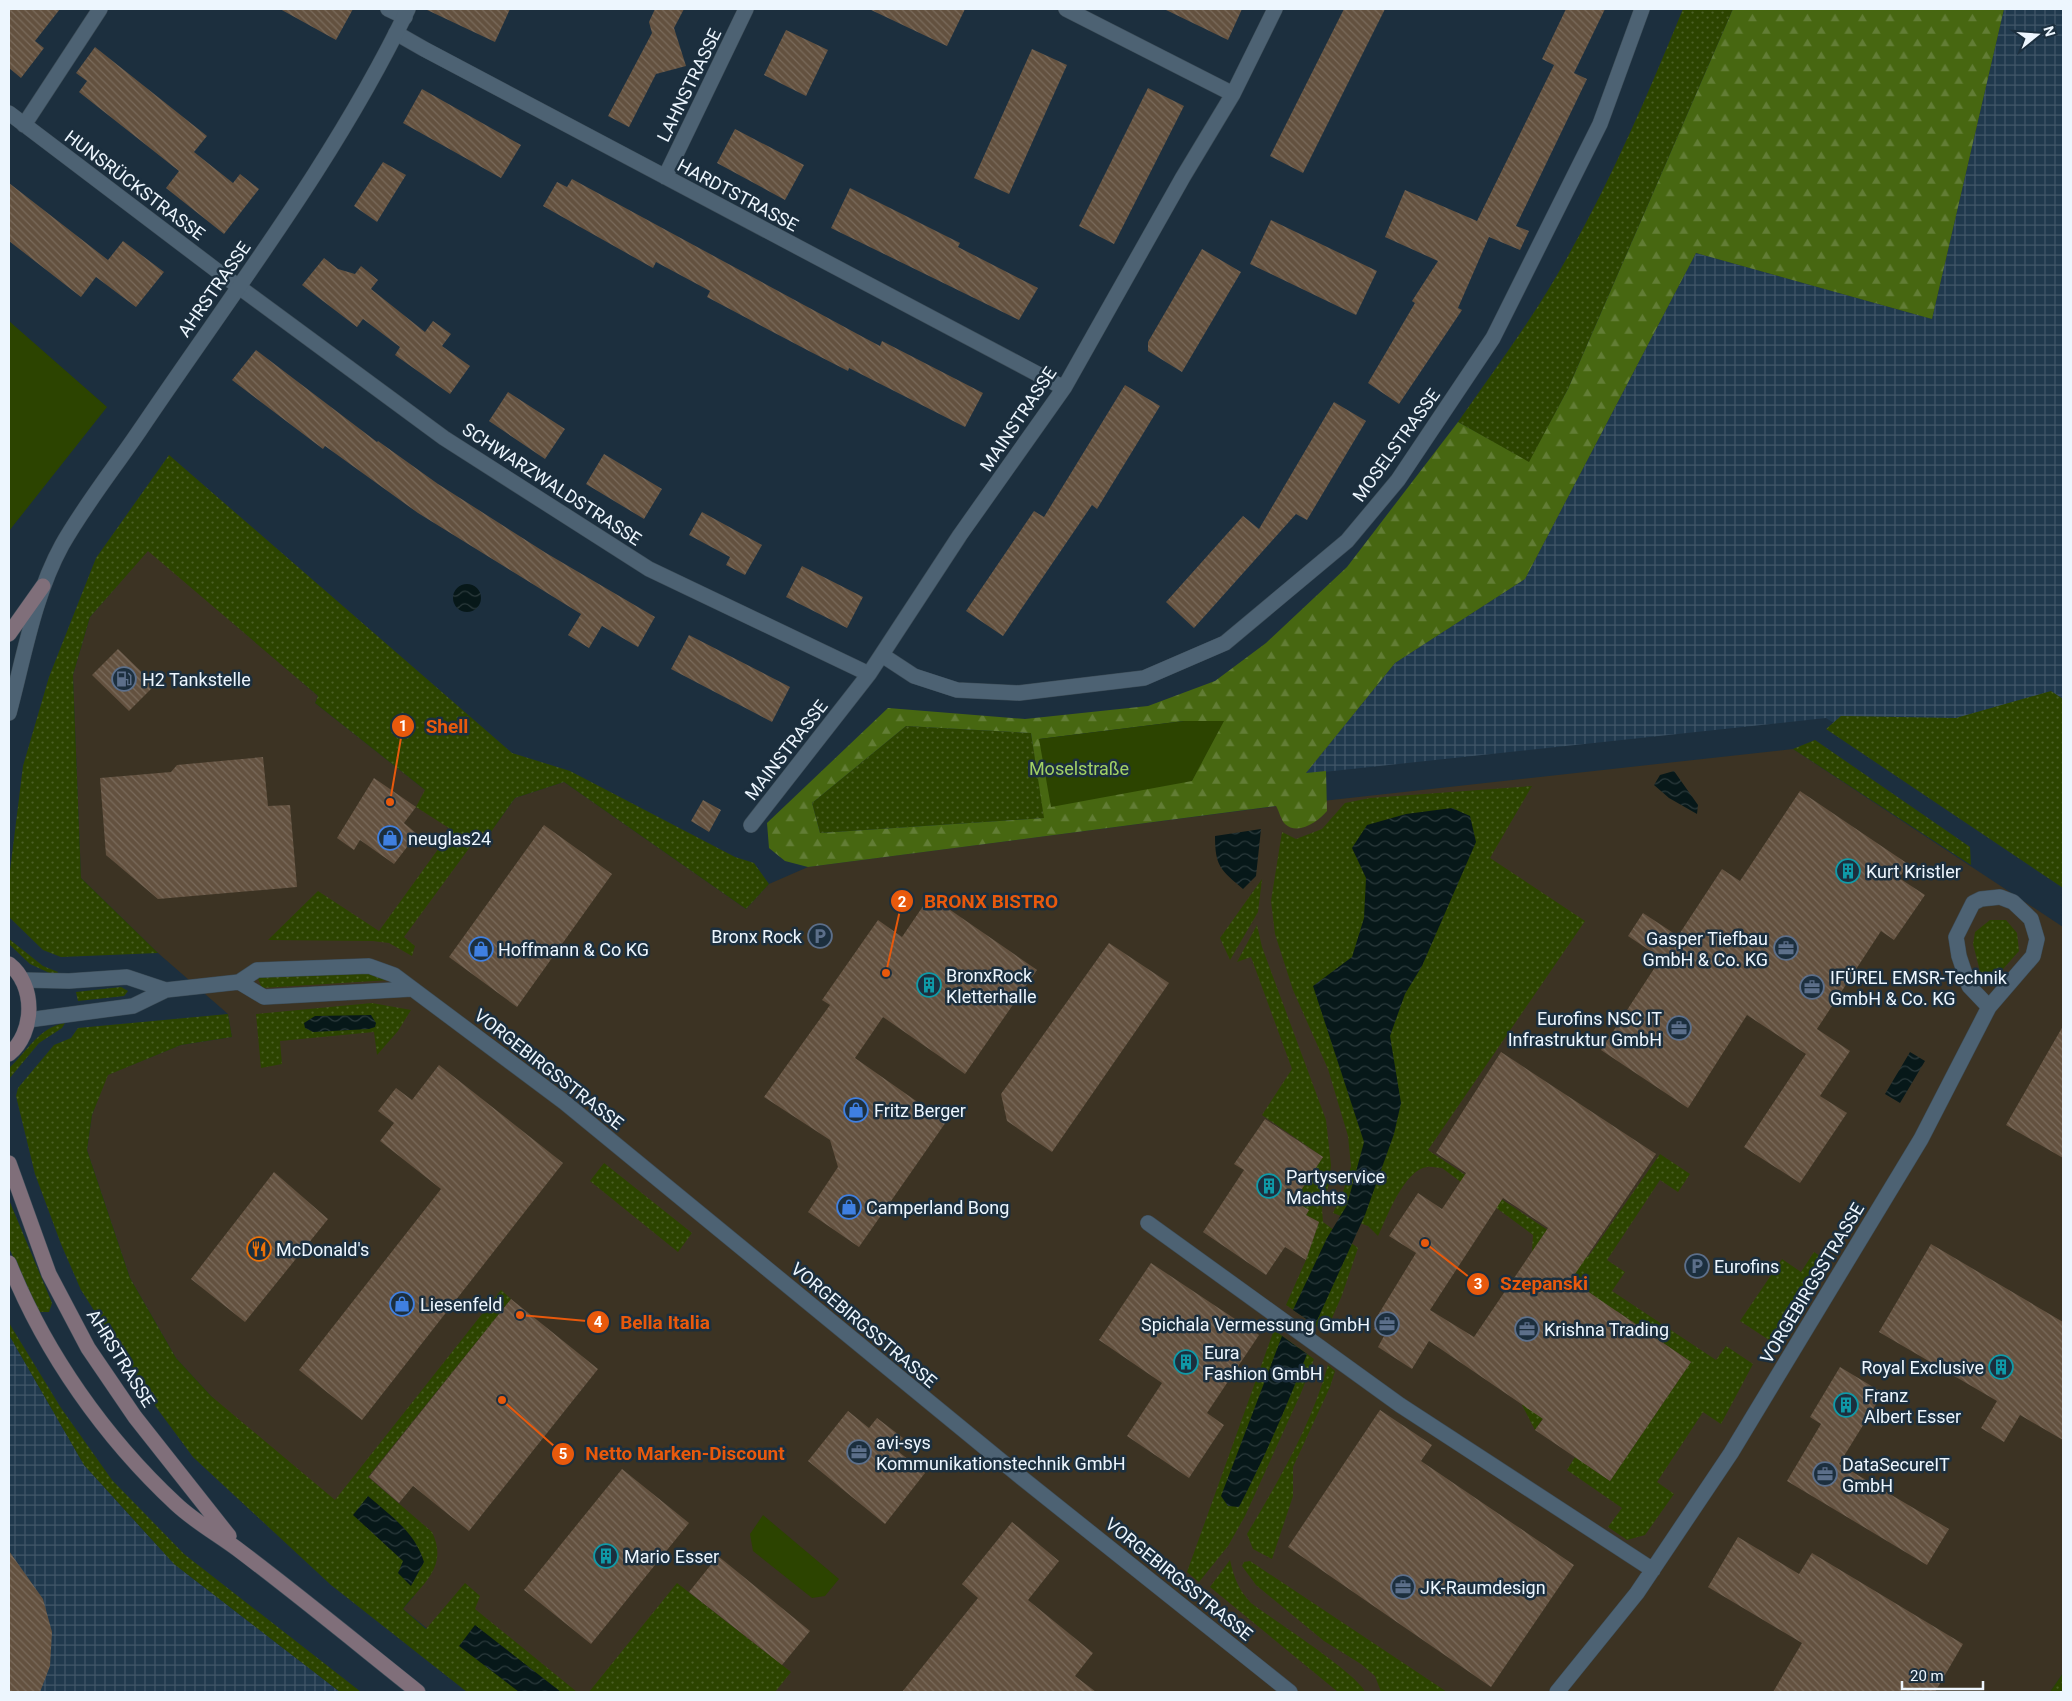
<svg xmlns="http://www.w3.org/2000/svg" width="2072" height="1701" viewBox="0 0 2072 1701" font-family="Roboto,sans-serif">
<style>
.commercial{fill:#3c3323}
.industrial{fill:url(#industrial-grid)}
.grass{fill:url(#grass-dots)}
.forest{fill:url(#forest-firs);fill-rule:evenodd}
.green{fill:#2c4400}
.water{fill:url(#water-waves)}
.building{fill:url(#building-back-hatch);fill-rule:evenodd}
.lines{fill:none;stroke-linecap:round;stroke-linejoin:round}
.minor-casing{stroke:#3d4d58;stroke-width:16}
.tertiary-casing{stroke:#3d4d58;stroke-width:16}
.secondary-casing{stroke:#3d4d58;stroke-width:16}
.minor{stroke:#4d6273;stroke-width:15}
.tertiary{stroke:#4d6273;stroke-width:15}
.secondary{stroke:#806f7a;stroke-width:15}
.labels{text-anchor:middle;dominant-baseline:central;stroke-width:5;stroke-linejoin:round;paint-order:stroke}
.street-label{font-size:18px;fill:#edf6fe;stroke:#1c2f3e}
.poi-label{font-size:18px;fill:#edf6fe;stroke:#1c2f3e;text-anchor:start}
.park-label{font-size:18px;fill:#a2d166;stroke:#1c2f3e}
.leader{fill:none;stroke:#e8590c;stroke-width:2}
.callout-dot{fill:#e8590c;stroke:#1c2f3e;stroke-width:2}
.mark-label{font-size:15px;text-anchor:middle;font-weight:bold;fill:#fff}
.callout-label{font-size:19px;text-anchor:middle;font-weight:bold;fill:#e8590c;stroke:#1c2f3e;stroke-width:5;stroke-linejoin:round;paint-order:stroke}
</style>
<defs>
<pattern id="industrial-grid" width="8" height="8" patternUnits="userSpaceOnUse" patternTransform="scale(1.25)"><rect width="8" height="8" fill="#20394d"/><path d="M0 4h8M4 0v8" fill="none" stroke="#415668"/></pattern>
<pattern id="grass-dots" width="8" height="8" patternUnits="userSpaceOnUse" patternTransform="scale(1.25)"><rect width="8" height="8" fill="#2c4400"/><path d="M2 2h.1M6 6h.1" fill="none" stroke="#4b6026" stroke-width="1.8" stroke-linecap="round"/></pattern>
<pattern id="forest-firs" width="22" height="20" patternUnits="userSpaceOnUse" patternTransform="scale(1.25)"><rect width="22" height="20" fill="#476711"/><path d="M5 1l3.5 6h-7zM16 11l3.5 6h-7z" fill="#627d35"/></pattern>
<pattern id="water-waves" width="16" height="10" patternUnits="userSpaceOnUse" patternTransform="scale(1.25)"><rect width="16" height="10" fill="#071819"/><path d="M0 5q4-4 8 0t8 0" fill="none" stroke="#2b3a3c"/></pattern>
<pattern id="building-back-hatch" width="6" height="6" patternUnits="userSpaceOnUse" patternTransform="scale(1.25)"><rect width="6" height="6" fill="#63513f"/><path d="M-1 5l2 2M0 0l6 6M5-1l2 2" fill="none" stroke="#7a6b5c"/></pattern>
</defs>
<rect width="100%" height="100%" fill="#1c2f3e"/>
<path class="commercial" d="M148,550L318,696L315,703L425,790L495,826L515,798L564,782L746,909L769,884L808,867L1277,806L1793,749L2063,927V1673L2050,1692H506L403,1609L414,1596L211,1396L176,1358L130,1278L87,1150L92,1115L107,1075L181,1045L232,1037L228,1014L158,953L81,878L73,675L90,617Z"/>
<path class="industrial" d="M2004,9H2063V868L1826,718L1305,774L1395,663L1525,579L1696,253L1932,319Z
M9,1335L84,1465L174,1564L340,1692H9Z"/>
<path class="grass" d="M1683,9H1733L1568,389L1529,463L1458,422C1485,383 1514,344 1540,303C1598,211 1642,109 1683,9Z
M169,455L512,753L570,771L735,857L754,863L769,884L746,909L564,782L515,798L488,836L481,832L404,937L415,946L412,956L389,943L373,941L268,940L318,891L379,931L452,830L416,807L425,790L315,703L318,696L148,551L90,617L73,675L81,878L158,953L61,957L43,950L9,917V879L23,766L49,677L96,558Z
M2051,691L2063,699V888L1826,729L1841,716L1956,718Z
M906,726L1031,733L1045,818L820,833L812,803Z
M1815,740L1970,847L1971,865L1793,749Z
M1532,786L1490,858L1585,921L1428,1150L1588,1257L1660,1154L1690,1174L1678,1192L1660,1180L1607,1260L1625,1272L1612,1291L1716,1360L1726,1346L1753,1364L1721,1424L1703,1412L1657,1482L1674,1494L1645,1535L1627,1540L1608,1527L1622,1508L1567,1470L1575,1457L1610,1481L1691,1362L1617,1311L1535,1430L1522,1405L1596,1297L1532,1252L1533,1235L1442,1168C1438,1168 1431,1166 1427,1167C1404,1170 1387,1217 1378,1236L1368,1226L1333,1213L1343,1192L1351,1166L1348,1136L1328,1069L1293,990L1275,934L1271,901L1282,832L1296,839L1322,829L1345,803L1370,798Z
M1262,879L1258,912L1230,960L1220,938Z
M1990,920H2006L2017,933L2019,951L1995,978L1981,975L1973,944L1975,932Z
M1257,925L1262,947L1326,1120L1331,1165L1329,1184L1322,1209L1323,1222L1358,1248L1342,1295L1326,1332L1286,1305L1306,1260L1319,1222L1306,1215L1309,1210L1294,1201L1323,1157L1262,1115L1292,1069L1251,957L1237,962Z
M9,939L43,966L58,972L56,976L30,964L9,944Z
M365,972L390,980L262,988L258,979L261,976Z
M121,987L128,991L124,996L78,1001L76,992Z
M372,1003L411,1010L398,1031L377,1055L374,1032L280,1041L282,1064L261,1068L256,1014Z
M228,1014L232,1037L181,1045L108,1075L92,1115L87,1150L130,1278L176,1358L211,1396L335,1500L501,1290L511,1299L368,1477L432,1532C449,1567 422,1584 403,1609L426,1629L465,1583L480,1596L475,1609L577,1692H467L331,1585L193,1457L156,1407L81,1290L61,1244L35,1174L16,1096L18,1088L54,1045L71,1038L78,1028Z
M65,1023L62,1028L39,1043L9,1079V1068C27,1052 39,1027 65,1023Z
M604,1163L692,1233L678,1252L590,1181Z
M9,1200L52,1303L49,1312H39L9,1248Z
M1814,1252L1823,1258L1769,1340L1740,1321L1782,1259L1801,1272Z
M9,1323L61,1408L112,1480L184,1554L361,1692H340L174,1564L84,1465L9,1335Z
M1274,1330L1314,1359L1301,1393L1245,1516L1228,1546L1199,1582L1187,1572Z
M1328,1365L1335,1371L1330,1387L1293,1467V1496L1272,1559L1253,1549L1247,1534C1279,1480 1311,1426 1328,1365Z
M1230,1560C1234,1578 1238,1589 1251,1603C1272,1619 1358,1674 1365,1692H1338L1210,1587Z
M1250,1561L1447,1692H1381L1375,1676L1361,1664L1324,1641L1256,1585L1242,1566L1244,1562Z
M677,1583L791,1672L775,1692H589Z
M2063,1673V1692H2050Z"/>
<path class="forest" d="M1733,9H2004L1932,319L1696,253L1525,579L1395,663L1306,773L1326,771L1327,811C1319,821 1298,836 1285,824C1281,820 1279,811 1276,806L808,867L785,861L769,848L767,823L888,708L1025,719L1148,706L1215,681L1266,643L1347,567L1458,422L1529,462L1568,389ZM1184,721H1223L1192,780L1173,783L1039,739ZM906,726L1031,733L1044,818L820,833L812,803Z"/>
<path class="green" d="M9,321L107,407L9,531Z
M1184,721H1224L1192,781L1051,807L1039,739Z
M763,1515L839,1579L825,1596L812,1598L753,1551L750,1534Z"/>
<path class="water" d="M453 598a14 14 0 1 1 28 0a14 14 0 1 1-28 0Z
M1674,771L1698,805L1697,814L1669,798L1654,785L1660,775Z
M1452,808L1470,816L1476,842L1422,966L1405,994L1390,1036L1401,1103L1394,1134L1365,1215L1315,1325L1293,1310L1327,1238L1347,1205L1364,1142L1313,986L1352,957L1364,918L1366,878L1352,848L1367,825L1406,814Z
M1261,829L1256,876L1243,889C1221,870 1215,867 1215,836Z
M371,1015L376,1023L375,1027L369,1029L313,1032L305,1028L304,1023L315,1016Z
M1910,1052L1925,1061L1900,1103L1885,1094Z
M1282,1336L1307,1354C1287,1406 1265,1457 1239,1507L1228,1506L1221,1496Z
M368,1496C391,1516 415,1532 424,1562L411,1586L398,1573L403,1561L353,1515Z
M475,1625L561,1692H519L459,1646Z"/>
<path class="building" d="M9,9H60L35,41L44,48L21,78L9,68Z
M280,9H353L336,40Z
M425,9H510L495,42Z
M655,9H684L674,28L686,66L656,74L629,127L608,116L652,33L649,22Z
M869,9H965L947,46Z
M1164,9H1242L1228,40Z
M1344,9H1385L1303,173L1270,156Z
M1566,9H1605L1574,73L1587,79L1516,226L1529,231L1520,250L1489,237L1458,308L1462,310L1399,404L1368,383L1415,303L1412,301L1438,261L1385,237L1405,190L1477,221L1554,65L1542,59Z
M786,30L828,50L806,96L764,75Z
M95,47L207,136L194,152L233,183L240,174L259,189L224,234L166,188L179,171L79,92L87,81L76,73Z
M1032,49L1067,65L1009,194L974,178Z
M1148,88L1184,106L1114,244L1079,226Z
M422,89L521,145L501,178L403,123Z
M735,129L804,165L785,200L717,163Z
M383,162L406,175L377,222L354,206Z
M572,179L863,337L880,346L882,341L983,393L965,427L849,368L848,371L807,350L707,297L710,291L656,262L653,268L543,206L557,182L567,187Z
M9,183L108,260L123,241L164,272L136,307L96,277L81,297L9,241Z
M850,188L960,243L958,247L1038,288L1019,320L831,228Z
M1271,220L1377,271L1356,315L1250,264Z
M1202,249L1241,272L1182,372L1148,351V342Z
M324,258L338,269L355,274L361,266L378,280L371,289L425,332L433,321L451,334L442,346L470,366L450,394L395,355L400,347L363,319L357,327L302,285Z
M256,350L377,442L378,441L438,484L546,553L655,617L638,647L602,626L589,648L568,635L581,614L418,513L325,446L323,449L232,380Z
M1125,385L1160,406L1097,509L1092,505L1003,636L966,611L1034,511L1044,517Z
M508,392L565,429L545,459L489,421Z
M1334,402L1366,421L1307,520L1296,514L1194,628L1166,602L1243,516L1259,529Z
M604,454L662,489L644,519L586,484Z
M702,512L762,545L745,575L726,565L730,557L689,535Z
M802,566L863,597L847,628L786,597Z
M689,635L790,687L772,722L671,669Z
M118,649L155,685L129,711L92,675Z
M263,757L268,806L290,805L297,887L158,899L106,855L100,778L171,772L177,765Z
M374,778L416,807L404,823L417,834L394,864L360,840L354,850L337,838Z
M1800,791L1908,864L1899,878L1925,895L1894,940L1881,931L1817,1029L1850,1051L1820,1096L1847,1113L1800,1183L1744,1147L1806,1054L1747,1015L1688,1108L1601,1050L1661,958L1628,936L1643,913L1678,936L1722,869L1740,881Z
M703,800L721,810L709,832L691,821Z
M544,825L612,874L517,1007L449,957Z
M930,896L1037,970L965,1074L883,1017L855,1058L946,1122L859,1247L808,1212L838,1167L830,1140L764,1097L830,1005L822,1000L878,920L902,937Z
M1109,943L1169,983L1052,1152L1007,1121L1001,1094Z
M2063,1026V1158L2006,1125Z
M1501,1052L1656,1154L1571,1280L1691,1362L1610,1481L1535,1430L1543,1419L1429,1341L1412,1369L1378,1347L1384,1336L1374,1329L1382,1317L1378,1315L1416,1253L1389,1236L1418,1193L1442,1209L1466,1173L1436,1153ZM1503,1198L1548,1228L1474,1337L1430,1310Z
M439,1065L563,1163L362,1420L299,1370L441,1189L380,1141L394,1123L378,1111L396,1088L412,1100Z
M1265,1119L1323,1157L1294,1201L1309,1210L1306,1215L1319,1222L1306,1260L1285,1247L1266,1275L1203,1232L1244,1170L1234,1164Z
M274,1172L328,1219L245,1322L191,1279Z
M1931,1244L2063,1322V1440L2020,1415L2004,1442L1981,1428L1997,1401L1879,1332Z
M1151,1263L1259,1335L1207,1413L1224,1425L1189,1478L1127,1436L1162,1383L1099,1340Z
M511,1299L598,1369L469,1531L413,1486L399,1503L369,1477Z
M1840,1367L1883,1393L1839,1464L1949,1529L1927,1565L1787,1481L1821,1424L1810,1417Z
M1380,1410L1432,1445L1421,1461L1574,1565L1491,1687L1288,1547Z
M848,1411L869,1428L877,1418L903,1438L894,1448L925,1473L885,1524L808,1461Z
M622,1469L689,1523L591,1644L524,1590Z
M1012,1522L1059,1561L1028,1600L1093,1653L1075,1676L1096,1692H902L978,1598L962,1584Z
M1738,1537L1799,1574L1812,1553L1963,1644L1935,1692H1773L1802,1643L1708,1587Z
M9,1551L43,1599L52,1632L50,1666L40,1692H9Z
M718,1556L810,1631L782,1665L689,1592Z"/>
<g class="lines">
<g class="minor-casing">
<path id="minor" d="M388,9L405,17
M1066,9L1233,94
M396,33L424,49L1064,388
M9,113L216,270L444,438L649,569L869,674
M24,125L100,9
M665,177L746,9
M882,655L914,676L957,690L1019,693L1144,678L1225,643L1347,541L1398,480L1493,338L1600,124L1642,9
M751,825L869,674L960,535L1064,388L1183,177L1233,94L1275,9
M22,980L69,981L127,977L166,990L239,982L257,970L369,966L394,975L564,1102L1022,1478L1290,1692
M239,982L264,997L412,989
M28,1020L133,1006L166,990
M1148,1223L1400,1405L1653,1570
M1557,1692L1637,1593L1731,1453L1921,1139L1989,1007L2033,956L2037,939L2031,919L2013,902L2000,897L1981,899L1973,903L1956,937L1959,956L1969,986L1989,1007"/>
</g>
<g class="tertiary-casing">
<path id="tertiary" d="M9,713C24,657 34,596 62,545C84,506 115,467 140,430C233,292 336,159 408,9"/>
</g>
<g class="secondary-casing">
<path id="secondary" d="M9,634L43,586
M9,964C36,985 35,1033 9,1054
M9,1163L49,1274L88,1348L135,1417L229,1536
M9,1263C45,1353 105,1438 176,1504C195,1522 219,1535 240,1551C301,1597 359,1645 418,1692"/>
</g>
<use href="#minor" class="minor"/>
<use href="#tertiary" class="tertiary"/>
<use href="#secondary" class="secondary"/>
</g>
<defs>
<g id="fuel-ring" transform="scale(1.25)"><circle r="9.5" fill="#1c2f3e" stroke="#5c6f8a" stroke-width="1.5"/><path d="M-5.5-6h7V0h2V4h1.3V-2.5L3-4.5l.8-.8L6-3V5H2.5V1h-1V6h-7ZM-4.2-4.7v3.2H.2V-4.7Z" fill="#5c6f8a"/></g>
<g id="shop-ring" transform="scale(1.25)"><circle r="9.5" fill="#1c2f3e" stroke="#3f7fe0" stroke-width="1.5"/><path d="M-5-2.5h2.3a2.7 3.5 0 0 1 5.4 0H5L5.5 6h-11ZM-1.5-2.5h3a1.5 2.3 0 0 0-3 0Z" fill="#3f7fe0"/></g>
<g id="building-ring" transform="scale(1.25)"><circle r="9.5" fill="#1c2f3e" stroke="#0f9aa8" stroke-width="1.5"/><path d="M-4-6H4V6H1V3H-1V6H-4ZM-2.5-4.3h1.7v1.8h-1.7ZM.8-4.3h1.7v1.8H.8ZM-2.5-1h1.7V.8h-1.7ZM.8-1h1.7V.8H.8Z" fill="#0f9aa8"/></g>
<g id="parking-ring" transform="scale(1.25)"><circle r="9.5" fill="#1c2f3e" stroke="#5c6f8a" stroke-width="1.5"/><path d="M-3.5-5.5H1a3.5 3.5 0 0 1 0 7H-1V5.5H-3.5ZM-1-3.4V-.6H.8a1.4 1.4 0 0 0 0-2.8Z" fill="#5c6f8a"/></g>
<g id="office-ring" transform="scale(1.25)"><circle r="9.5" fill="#1c2f3e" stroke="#5c6f8a" stroke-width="1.5"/><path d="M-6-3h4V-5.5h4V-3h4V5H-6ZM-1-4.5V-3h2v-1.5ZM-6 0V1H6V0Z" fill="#5c6f8a"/></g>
<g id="restaurant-ring" transform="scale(1.25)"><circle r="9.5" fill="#1c2f3e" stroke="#e8710a" stroke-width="1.5"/><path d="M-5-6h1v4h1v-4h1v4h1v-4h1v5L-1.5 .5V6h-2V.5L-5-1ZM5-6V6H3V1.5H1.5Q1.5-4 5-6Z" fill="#e8710a"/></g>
</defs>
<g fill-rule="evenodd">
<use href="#fuel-ring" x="124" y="679"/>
<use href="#shop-ring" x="390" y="838"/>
<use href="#building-ring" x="1848" y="871"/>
<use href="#parking-ring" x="820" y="936"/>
<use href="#office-ring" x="1786" y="948"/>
<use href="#shop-ring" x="481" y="949"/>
<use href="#building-ring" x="929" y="985"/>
<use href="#office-ring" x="1812" y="987"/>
<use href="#office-ring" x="1679" y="1028"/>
<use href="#shop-ring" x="856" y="1110"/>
<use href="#building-ring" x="1269" y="1186"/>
<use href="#shop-ring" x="849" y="1207"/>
<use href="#restaurant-ring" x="259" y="1249"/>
<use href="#parking-ring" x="1697" y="1266"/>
<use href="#shop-ring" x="402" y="1304"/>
<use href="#office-ring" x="1387" y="1324"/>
<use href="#office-ring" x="1527" y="1329"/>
<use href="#building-ring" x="1186" y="1362"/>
<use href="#building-ring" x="2001" y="1367"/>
<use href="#building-ring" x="1846" y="1405"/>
<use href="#office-ring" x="859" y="1452"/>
<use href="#office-ring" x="1825" y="1474"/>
<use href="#building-ring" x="606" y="1556"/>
<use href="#office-ring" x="1403" y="1587"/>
</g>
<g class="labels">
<g class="street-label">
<text transform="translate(689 85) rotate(-64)">LAHNSTRASSE</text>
<text transform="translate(135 185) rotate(37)">HUNSRÜCKSTRASSE</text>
<text transform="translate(738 195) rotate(28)">HARDTSTRASSE</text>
<text transform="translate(214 289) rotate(-55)">AHRSTRASSE</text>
<text transform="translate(1018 419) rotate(-56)">MAINSTRASSE</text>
<text transform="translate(1396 445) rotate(-54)">MOSELSTRASSE</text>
<text transform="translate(552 484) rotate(33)">SCHWARZWALDSTRASSE</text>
<text transform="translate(786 750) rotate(-52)">MAINSTRASSE</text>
<text transform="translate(549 1069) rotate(38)">VORGEBIRGSSTRASSE</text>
<text transform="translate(1812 1283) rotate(-59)">VORGEBIRGSSTRASSE</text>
<text transform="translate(864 1325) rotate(40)">VORGEBIRGSSTRASSE</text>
<text transform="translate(121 1358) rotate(58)">AHRSTRASSE</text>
<text transform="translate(1179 1579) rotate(39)">VORGEBIRGSSTRASSE</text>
</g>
<g class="poi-label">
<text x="142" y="679">H2 Tankstelle</text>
<text x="408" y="838">neuglas24</text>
<text x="1866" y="871">Kurt Kristler</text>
<text x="802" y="936" text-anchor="end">Bronx Rock</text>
<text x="1768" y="938" text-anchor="end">Gasper Tiefbau<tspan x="1768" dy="21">GmbH &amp; Co. KG</tspan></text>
<text x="498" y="949">Hoffmann &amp; Co KG</text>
<text x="946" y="975">BronxRock<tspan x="946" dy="21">Kletterhalle</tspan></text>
<text x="1830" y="977">IFÜREL EMSR-Technik<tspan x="1830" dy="21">GmbH &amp; Co. KG</tspan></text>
<text x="1662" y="1018" text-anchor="end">Eurofins NSC IT<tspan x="1662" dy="21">Infrastruktur GmbH</tspan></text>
<text x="874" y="1110">Fritz Berger</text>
<text x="1286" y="1176">Partyservice<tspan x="1286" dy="21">Machts</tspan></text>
<text x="866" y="1207">Camperland Bong</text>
<text x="276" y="1249">McDonald's</text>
<text x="1714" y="1266">Eurofins</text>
<text x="420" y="1304">Liesenfeld</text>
<text x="1370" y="1324" text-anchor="end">Spichala Vermessung GmbH</text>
<text x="1544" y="1329">Krishna Trading</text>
<text x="1204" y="1352">Eura<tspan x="1204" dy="21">Fashion GmbH</tspan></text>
<text x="1984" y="1367" text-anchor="end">Royal Exclusive</text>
<text x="1864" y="1395">Franz<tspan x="1864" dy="21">Albert Esser</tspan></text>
<text x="876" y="1442">avi-sys<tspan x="876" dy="21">Kommunikationstechnik GmbH</tspan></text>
<text x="1842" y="1464">DataSecureIT<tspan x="1842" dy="21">GmbH</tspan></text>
<text x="624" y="1556">Mario Esser</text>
<text x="1420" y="1587">JK-Raumdesign</text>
</g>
<g class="park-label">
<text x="1079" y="768">Moselstraße</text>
</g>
</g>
<path class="leader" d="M390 802L403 726M886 973L902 901M1425 1243L1478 1284M520 1315L598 1322M502 1400L563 1454"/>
<g class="callout-dot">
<circle cx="390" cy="802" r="5"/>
<circle cx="886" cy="973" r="5"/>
<circle cx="1425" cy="1243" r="5"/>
<circle cx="520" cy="1315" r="5"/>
<circle cx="502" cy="1400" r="5"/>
<circle cx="403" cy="726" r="12"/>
<circle cx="902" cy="901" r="12"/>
<circle cx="1478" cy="1284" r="12"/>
<circle cx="598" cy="1322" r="12"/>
<circle cx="563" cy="1454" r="12"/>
</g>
<g class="mark-label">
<text x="403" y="731">1</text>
<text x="902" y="907">2</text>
<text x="1478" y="1289">3</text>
<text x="598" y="1327">4</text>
<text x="563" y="1459">5</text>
</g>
<g class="callout-label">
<text x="447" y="733">Shell</text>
<text x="991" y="908">BRONX BISTRO</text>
<text x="1544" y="1290">Szepanski</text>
<text x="665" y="1329">Bella Italia</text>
<text x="685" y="1460">Netto Marken-Discount</text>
</g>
<rect width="2072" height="1701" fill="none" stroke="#edf6fe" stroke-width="20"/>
<g transform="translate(2037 35) rotate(73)" stroke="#1c2f3e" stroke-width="4" paint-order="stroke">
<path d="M0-4L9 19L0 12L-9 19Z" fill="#edf6fe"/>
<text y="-8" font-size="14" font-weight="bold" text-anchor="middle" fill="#edf6fe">N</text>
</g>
<path d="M1902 1681v8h81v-8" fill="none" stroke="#edf6fe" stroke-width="2.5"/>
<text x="1910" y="1681" font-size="15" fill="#edf6fe" stroke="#1c2f3e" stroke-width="4" paint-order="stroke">20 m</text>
</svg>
